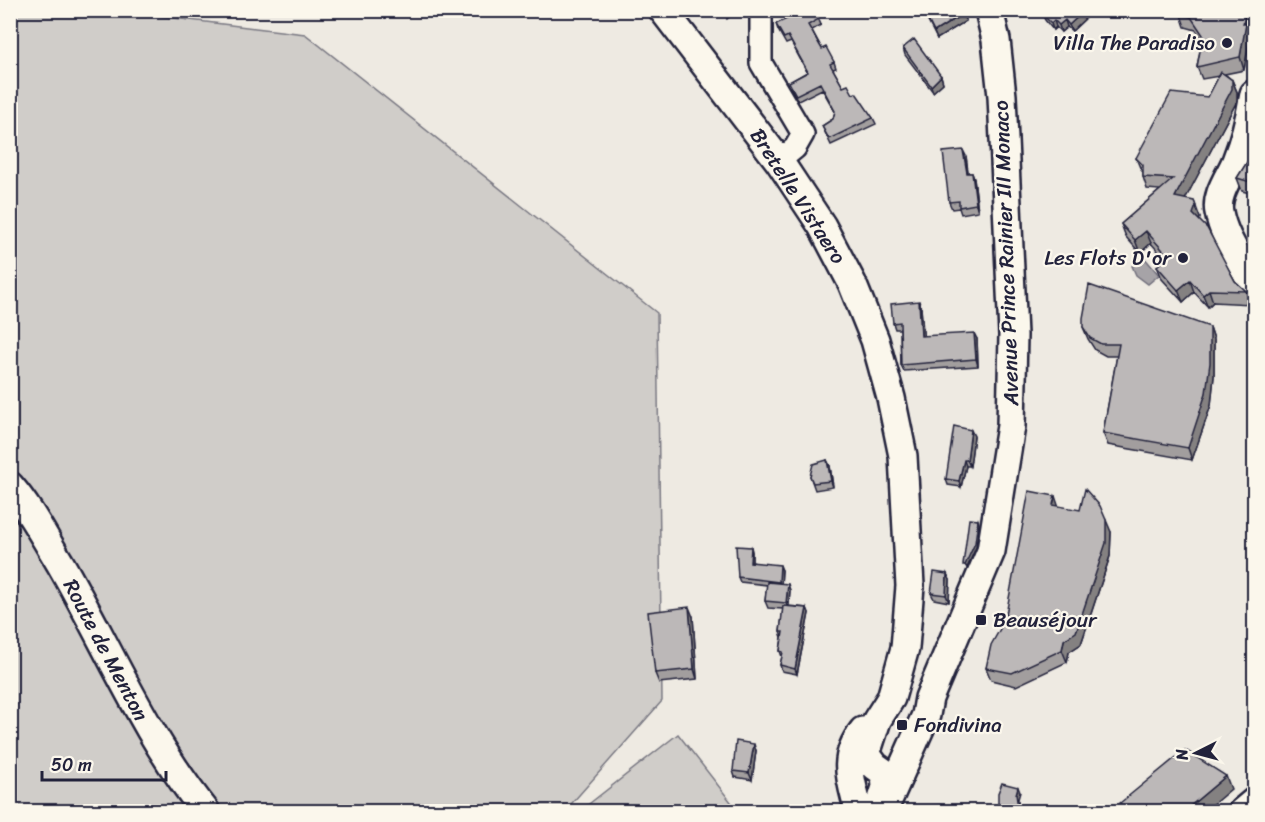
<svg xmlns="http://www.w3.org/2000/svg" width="1265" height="822" viewBox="0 0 1265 822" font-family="Sriracha,sans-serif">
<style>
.green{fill:#d0cdc9;stroke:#797882;stroke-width:1.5}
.water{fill:#a6a3a7;stroke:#716f7c;stroke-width:1.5}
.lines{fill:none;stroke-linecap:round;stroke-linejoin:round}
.minor-casing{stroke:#22223b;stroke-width:26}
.major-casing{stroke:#22223b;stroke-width:32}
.minor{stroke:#fbf7ec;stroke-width:21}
.major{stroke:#fbf7ec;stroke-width:27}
.wall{fill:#a29e9e;stroke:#22223b;stroke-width:1.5}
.shaded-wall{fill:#848181;stroke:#22223b;stroke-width:1.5}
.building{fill:#bcb8b8;stroke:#22223b;stroke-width:1.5}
.poi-dot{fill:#22223b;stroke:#fbf7ec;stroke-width:2}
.labels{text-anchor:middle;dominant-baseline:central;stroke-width:4.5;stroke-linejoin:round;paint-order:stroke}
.poi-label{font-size:21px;fill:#22223b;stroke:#fbf7ec;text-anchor:end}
.street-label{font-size:21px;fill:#22223b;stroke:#fbf7ec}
</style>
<rect width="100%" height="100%" fill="#eeeae2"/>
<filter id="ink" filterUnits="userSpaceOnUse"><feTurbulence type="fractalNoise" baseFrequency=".0167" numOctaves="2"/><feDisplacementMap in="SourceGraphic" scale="12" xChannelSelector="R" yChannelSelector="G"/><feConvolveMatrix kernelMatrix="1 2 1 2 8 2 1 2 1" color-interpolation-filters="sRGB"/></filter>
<g filter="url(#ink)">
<path class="green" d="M10,11H116L305,34L657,313L662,701L565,811H11Z
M678,734L738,811H580Z"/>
<path class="water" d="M1143,256L1159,275L1148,284L1136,275L1132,266Z"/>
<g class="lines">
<g class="minor-casing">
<path id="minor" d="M761,10V63L803,134L795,148L779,161"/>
</g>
<g class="major-casing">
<path id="major" d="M663,10L779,161L822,226L852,283L875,340L891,398L903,456L910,586L905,648L891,698L877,720L866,754L875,766L885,773L886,787L878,812
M1254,94C1250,117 1245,139 1236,161C1230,176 1215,195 1219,212C1224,240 1243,262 1254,287
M10,486C30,509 44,537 60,563C108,646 145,736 206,812
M889,798L926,715L929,698L991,551L1011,426L1013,335L1002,96L996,40L989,10
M859,812C851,780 841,759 863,731
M1242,812L1254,802"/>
</g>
<use href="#minor" class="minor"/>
<use href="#major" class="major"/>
</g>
<path class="wall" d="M784,10H815L821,25L812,30L822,49L834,62L836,68L833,69L843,87L853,94L873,118L876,124L831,145L822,126L833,119L835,112L822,89L798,101L791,88L789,82L807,72L791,42L786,44L778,30L776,24L788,18Z
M922,10L963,14L966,21L937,39Z
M1045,10H1091L1092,12L1072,31L1067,27L1061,32L1056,27L1053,30L1045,20L1042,14Z
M1181,10H1253L1249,33L1250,37L1244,70L1225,74L1232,80L1237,92V101L1185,199L1200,218L1199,221L1235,281L1246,291L1251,304L1213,302L1208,307L1194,292L1183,302L1162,279L1157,266L1165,259L1151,243L1140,253L1126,237L1121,224L1160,190L1147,189L1143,177V172L1141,170L1136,158L1208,97L1219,76L1202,79L1197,67L1202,40L1196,30L1185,27L1181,15Z
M903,48L941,76L943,83L933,92L905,55Z
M1254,151V194L1242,191L1237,178Z
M966,156L968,173H972L974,179L978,211L961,214L959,208L952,209L949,202Z
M921,308L923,336L977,339L978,366L904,371L901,365L900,329H895L893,323Z
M1083,327H1210L1214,339V376L1211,405L1192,460L1108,445L1103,433L1117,356H1106L1095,350L1088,339Z
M974,436L970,466H966L961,487L948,485L946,479Z
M827,460L830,466L833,487L815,490L810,476Z
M1058,506L1111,532L1110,556L1081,644L1069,652L1067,662L1016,686L991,680L986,668L1005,620Z
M751,547L752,552V562L782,570L781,583L790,590L789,606L807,608L809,613L797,674L782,671L780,665L782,657L780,651L782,637L780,632L783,609L768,608L765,601L767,585L740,582L738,577Z
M947,574L950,580L949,602L934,599L931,593Z
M693,617L697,679L659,683L655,673Z
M756,751L752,780L735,777L733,771Z"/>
<path class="shaded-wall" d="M725,10H737L727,19L724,11Z
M1085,10H1091L1092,12L1072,31L1069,25Z
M1246,10H1253L1249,33L1250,37L1244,70L1240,57Z
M963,14L966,21L937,39L934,32Z
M1054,20L1056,27L1053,30L1051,23Z
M1065,20L1067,27L1061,32L1059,25Z
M941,76L943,83L933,92L931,86Z
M1232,80L1237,92V101L1180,209L1175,197Z
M963,150L966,156L969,180L967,173Z
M972,173L974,179L978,211L976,204Z
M1194,201L1200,218L1197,226L1193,214Z
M1146,231L1151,243L1140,253L1135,240Z
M1190,280L1194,292L1183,302L1178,290Z
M1209,290L1213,302L1208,307L1203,295Z
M919,301L921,308L924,342L921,336Z
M1210,327L1214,339V376L1211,405L1192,460L1188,448Z
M974,333L977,339L978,366L976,359Z
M971,430L974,436L970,466L967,460Z
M827,460L830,466L833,487L831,481Z
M964,460L966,466L961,487L959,481Z
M1055,496L1059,508L1053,505Z
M978,520L979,524L976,547L967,568L965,565Z
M1106,520L1111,532L1110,556L1081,644L1069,652L1067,662L1062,650L1064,640Z
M751,547L752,552V567L750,562Z
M780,565L782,570L781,587L779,582Z
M947,574L950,580L949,602L946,595Z
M788,584L790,590L788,609L786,603Z
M689,607L693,617L697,679L694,669Z
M807,608L809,613L797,674L795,669Z
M754,744L756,751L752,780L749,773Z
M1226,776L1231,789L1204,812H1183Z
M1018,787L1020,792L1018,799L1019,812L1018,808L1016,794Z"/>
<path class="building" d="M785,10H815L819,19L808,25L822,49L826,47L834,62L830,64L843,87L848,85L853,94L856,93L873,118L829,139L822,126L833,119L835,111L820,83L796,95L789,82L808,72L788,36L784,38L776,24L789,18Z
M923,10H962L963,14L934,32Z
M1045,10H1085L1069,25L1065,20L1059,25L1054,20L1051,23L1042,14Z
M1181,10H1246L1243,24H1246L1240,57L1197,67L1203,35L1191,17L1181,15Z
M914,39L941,76L931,86L903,48Z
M1221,72L1232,80V89L1175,197L1194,201L1196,206L1193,214L1207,228L1235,281L1246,291L1209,290L1203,295L1190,280L1178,290L1157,266L1168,256L1146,231L1135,240L1121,224L1173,179L1143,177V165L1136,158L1171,93L1208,97Z
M963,150L967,173H972L976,204L959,207V201L949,202L943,152Z
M1254,151V183L1237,178Z
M1089,285L1210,327V363L1206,393L1188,448L1103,433L1119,344H1101L1090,338L1083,327V318Z
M919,301L921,336L974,333L976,359L901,365L900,322L893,323L891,304Z
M954,426L971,430L967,460H964L959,481L946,479Z
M827,460L831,481L813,483L810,476L813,464Z
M1085,489L1100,506L1106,520V543L1076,632L1064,640L1062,650L1012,673L986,668L991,645L1005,620L1029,491L1055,496L1053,505L1080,510Z
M969,519L978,520L975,543L965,565H963Z
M736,546L751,547L750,562L780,565L779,582L738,577Z
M934,572L947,574L946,595L931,593Z
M767,582L788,584L786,603L765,601Z
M783,606L807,608L795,669L780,665L783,652L780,651L783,632H780Z
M689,607L694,669L655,673L648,612Z
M736,741L754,744L749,773L733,771Z
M1185,750L1226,776L1183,812H1127L1120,803Z
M1002,783L1018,787L1016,794L1018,808L1015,807L1016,812H998V793Z
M944,805L945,812H929L928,806Z"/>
</g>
<g class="poi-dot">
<circle cx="1227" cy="43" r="6"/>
<circle cx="1183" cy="258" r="6"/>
<rect x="975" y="614" width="12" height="12" rx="3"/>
<rect x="896" y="719" width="12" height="12" rx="3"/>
</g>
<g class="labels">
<g class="poi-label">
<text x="1215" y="43">Villa The Paradiso</text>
<text x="1171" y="258">Les Flots D'or</text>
<text x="993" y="620" text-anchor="start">Beauséjour</text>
<text x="914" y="725" text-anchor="start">Fondivina</text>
</g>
<g class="street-label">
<text transform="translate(798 196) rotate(57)">Bretelle Vistaero</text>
<text transform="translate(1006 253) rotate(-92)">Avenue Prince Rainier III Monaco</text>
<text transform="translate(106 650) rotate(62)">Route de Menton</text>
</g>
</g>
<rect width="1265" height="822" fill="none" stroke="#fbf7ec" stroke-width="36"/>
<rect x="18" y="18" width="1229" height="786" fill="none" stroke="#22223b" stroke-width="2" filter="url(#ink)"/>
<g transform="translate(1196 753) rotate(264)" stroke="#fbf7ec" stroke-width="4.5" paint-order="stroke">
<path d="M0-4.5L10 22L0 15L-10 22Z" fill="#22223b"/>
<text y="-9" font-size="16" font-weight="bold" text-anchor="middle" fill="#22223b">N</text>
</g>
<path d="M42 771v9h124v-9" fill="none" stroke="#22223b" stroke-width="3"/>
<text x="51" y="771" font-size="18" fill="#22223b" stroke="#fbf7ec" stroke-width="4.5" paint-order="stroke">50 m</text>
</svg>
